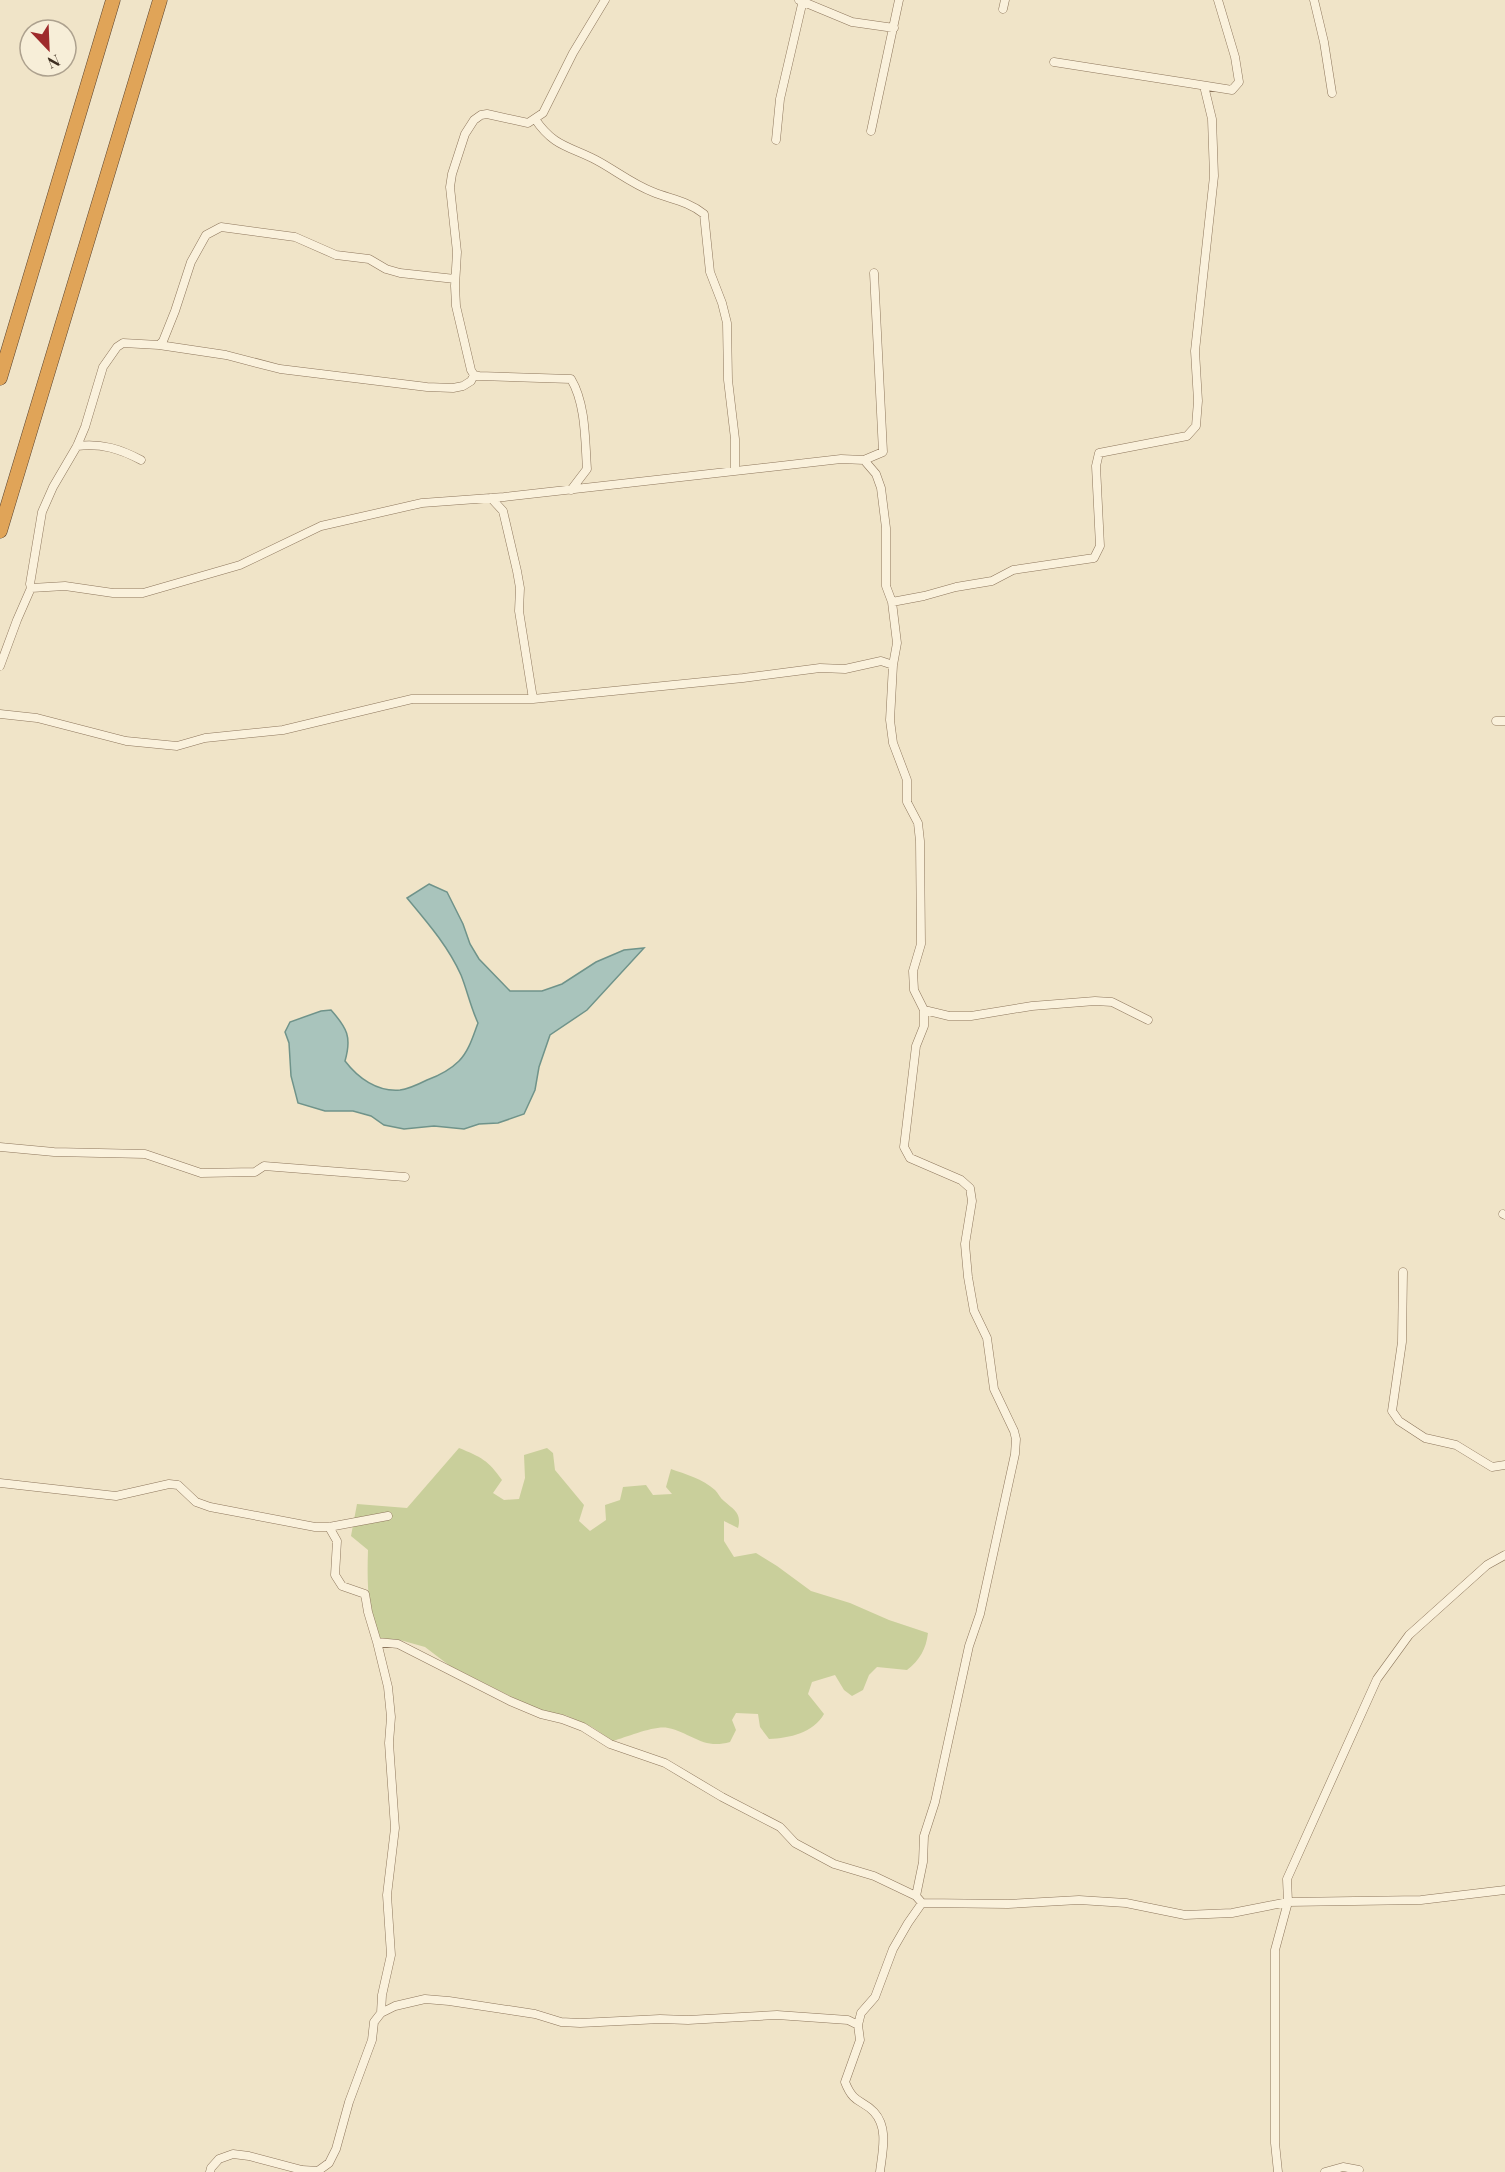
<svg xmlns="http://www.w3.org/2000/svg" width="1505" height="2172" viewBox="0 0 1505 2172" font-family="'Playfair Display',serif">
<style>
.green{fill:#c9cf9b}
.water{fill:#a9c4bc;stroke:#6f938a;stroke-width:1.5}
.lines{fill:none;stroke-linecap:round;stroke-linejoin:round}
.minor-casing{stroke:#8d765c;stroke-width:9}
.motorway-casing{stroke:#5b4430;stroke-width:15}
.minor{stroke:#faf1dc;stroke-width:8}
.motorway{stroke:#e0a458;stroke-width:14}
</style>
<rect width="100%" height="100%" fill="#f0e4c8"/>
<path class="green" d="M459,1448C481,1457 488,1460 502,1480L493,1493L504,1500L519,1499L525,1478L524,1455L547,1448L553,1453L555,1470L584,1505L579,1521L590,1531L606,1520L605,1505L620,1500L623,1487L646,1485L653,1495L672,1494L666,1487L671,1469C685,1474 703,1479 715,1490C718,1493 720,1498 724,1501C734,1510 742,1513 738,1528L724,1521V1541L734,1557L756,1553L777,1566L811,1591L850,1603L889,1620L928,1633C926,1649 920,1660 907,1670L877,1667L869,1675L863,1690L852,1696L844,1690L835,1675L812,1682L808,1694L824,1714C813,1733 790,1738 769,1739L760,1727L758,1714L736,1713L732,1720L736,1730L730,1742C703,1750 692,1733 668,1728C655,1725 627,1737 613,1741L592,1727L565,1715L552,1714L534,1708L450,1666L425,1647L400,1640H380C367,1612 367,1581 368,1550L351,1536L357,1504L407,1508Z"/>
<path class="water" d="M429,884L447,892L463,924L470,944L479,959L510,991H542L562,984L596,962L624,950L644,948L587,1010L550,1035L539,1067L535,1090L524,1114L498,1123L479,1124L464,1129L434,1126L404,1129L384,1125L371,1116L353,1111H325L298,1103L291,1076L289,1043L285,1032L290,1022L321,1011L331,1010C347,1028 352,1037 345,1061C358,1078 377,1092 400,1090C409,1089 419,1084 427,1080C438,1076 450,1070 459,1061C469,1051 473,1036 478,1023C471,1008 467,990 461,975C448,946 427,922 407,898Z"/>
<g class="lines">
<g class="minor-casing">
<path id="minor" d="M799,0L852,22L894,28
M1314,0L1324,42L1332,93
M1003,9L1005,0
M1054,62L1207,86
M535,119C554,147 569,146 596,160C615,170 632,184 653,192C670,199 688,201 704,214L710,272L722,303L727,323L728,380L735,439V471
M871,131L899,0
M776,140L780,99L803,0
M159,345L226,355L280,369L427,387L453,388L463,386L471,381L474,375
M77,446C102,443 120,449 141,460
M864,460L883,452L874,273
M571,490L587,469C585,441 586,404 571,379L479,376L474,375L471,370L456,306L455,286L457,252L450,187L452,174L465,134L474,120L481,115L487,114L528,123L543,113L573,53L605,0
M491,498L503,511L517,571L520,588L519,611L533,699L743,678L820,668L845,669L881,661L893,665
M31,588L30,584L42,512L53,487L77,446L85,427L103,367L117,347L123,343L159,345L163,341L175,311L191,262L206,235L221,227L295,237L336,255L369,259L386,269L400,273L455,279
M892,602L924,596L956,587L992,581L1013,570L1094,558L1100,546L1096,466L1099,453L1187,436L1196,426L1198,401L1195,351L1214,176L1212,119L1205,90L1207,86L1232,90L1239,82L1235,57L1218,0
M0,666L17,620L31,588L65,586L113,593H143L240,565L321,526L422,503L504,497L841,459L864,460L876,474L881,488L886,528V586L892,602L897,643L893,665L890,720L893,743L907,780V802L918,823L920,841L921,944L913,971L914,990L924,1010V1026L916,1046L904,1147L910,1158L961,1180L970,1188L972,1201L965,1244L968,1277L974,1311L987,1338L994,1389L1014,1431L1016,1439L1015,1454L980,1614L969,1646L935,1802L924,1836L923,1862L916,1896L922,1903L1008,1904L1079,1900L1126,1903L1185,1915L1232,1913L1288,1902L1421,1900L1505,1890
M0,714L37,718L126,741L177,746L205,738L283,730L412,699H533
M1496,721H1505
M924,1010L949,1016H971L1032,1006L1095,1001L1112,1002L1148,1020
M0,1147L54,1152L145,1154L201,1173L255,1172L264,1166L405,1177
M1503,1214L1505,1215
M1403,1272L1402,1342L1392,1411L1399,1421L1425,1438L1456,1445L1492,1467L1505,1465
M0,1483L116,1496L169,1484L178,1485L196,1502L210,1507L315,1527H329L388,1516
M329,1527L337,1541L335,1575L342,1586L365,1594L368,1612L377,1642L398,1644L510,1701L541,1714L562,1719L583,1727L610,1744L665,1763L722,1797L780,1827L795,1843L834,1864L874,1876L916,1896
M377,1642L388,1687L391,1717L389,1743L395,1828L387,1895L391,1955L382,1995L381,2013
M210,2172L211,2168L219,2159L233,2154L249,2156L302,2170L318,2171L329,2163L336,2149L349,2102L372,2040L374,2022L381,2013L395,2006L425,1999L449,2001L535,2014L561,2022L580,2023L660,2019L688,2020L777,2015L848,2020L858,2025
M880,2172C882,2153 889,2128 874,2112C862,2099 854,2105 845,2082L860,2040L858,2025L861,2013L875,1997L893,1949L908,1923L922,1903
M1278,2172L1275,2143V1950L1288,1902L1287,1879L1377,1679L1409,1635L1487,1565L1505,1555
M1325,2172L1343,2167L1359,2170"/>
</g>
<g class="motorway-casing">
<path id="motorway" d="M0,378L113,0
M0,531L160,0"/>
</g>
<use href="#minor" class="minor"/>
<use href="#motorway" class="motorway"/>
</g>
<g transform="translate(48 48) rotate(157)"><circle r="28" fill="#f7eed8" stroke="#ada18e" stroke-width="1.5"/>
<path d="M0-4.5L10 22L0 15L-10 22Z" fill="#9e2a2b"/>
<text y="-9" font-size="16" font-weight="bold" text-anchor="middle" fill="#3d2e20">N</text>
</g>
</svg>
